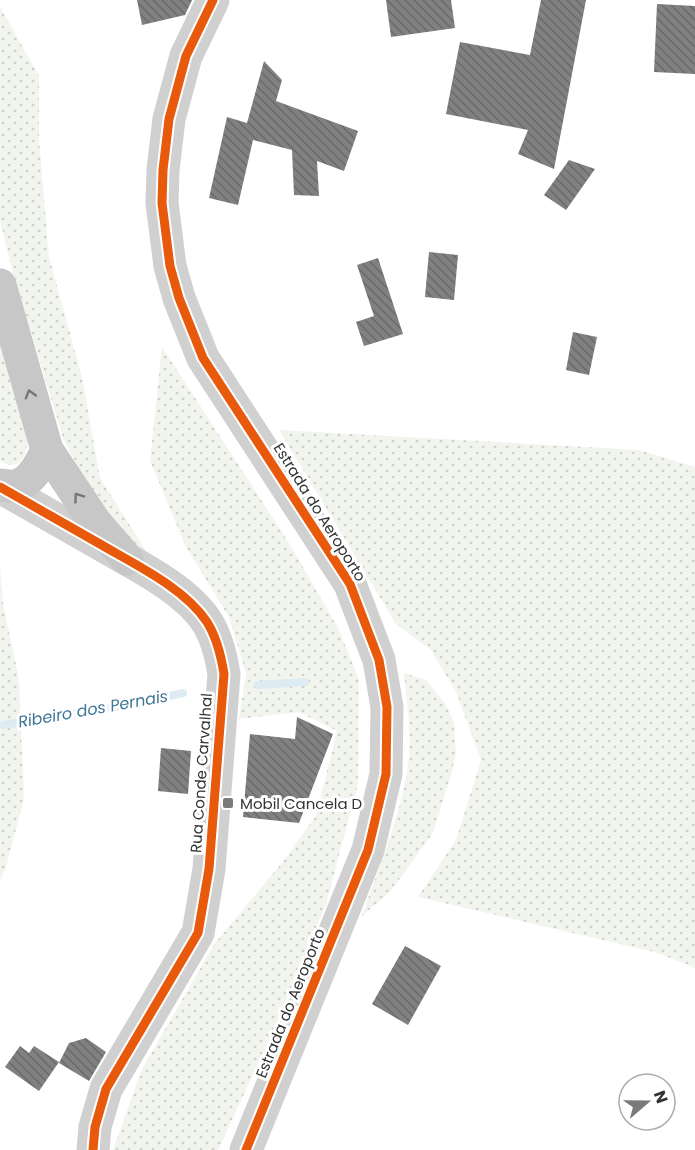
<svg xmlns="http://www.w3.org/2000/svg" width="695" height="1150" viewBox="0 0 695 1150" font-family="Poppins,sans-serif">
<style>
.grass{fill:url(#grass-dots)}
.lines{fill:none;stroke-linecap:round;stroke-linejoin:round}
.stream{stroke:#ddebf3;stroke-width:8}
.building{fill:url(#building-back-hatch)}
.secondary{stroke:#d0d0d0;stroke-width:33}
.trunk{stroke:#c7c7c7;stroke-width:33}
.cycleway-casing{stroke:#fff;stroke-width:13}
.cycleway{stroke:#e8590c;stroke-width:9}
.oneway{stroke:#767676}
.poi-dot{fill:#7a7a7a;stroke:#fff;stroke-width:2}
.labels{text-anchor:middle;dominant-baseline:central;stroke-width:6;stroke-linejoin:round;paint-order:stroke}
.street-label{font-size:15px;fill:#333;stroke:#fff}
.poi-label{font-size:15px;fill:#333;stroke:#fff;text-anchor:start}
.water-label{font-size:16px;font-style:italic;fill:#3f7597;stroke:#fff}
</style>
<defs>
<pattern id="grass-dots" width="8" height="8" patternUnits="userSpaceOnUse" patternTransform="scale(1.5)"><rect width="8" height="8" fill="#f1f5ed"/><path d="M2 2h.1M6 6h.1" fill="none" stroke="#cfd2cc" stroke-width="1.8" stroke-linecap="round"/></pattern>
<pattern id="building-back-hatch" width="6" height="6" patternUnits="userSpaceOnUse" patternTransform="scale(1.5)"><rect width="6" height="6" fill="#818181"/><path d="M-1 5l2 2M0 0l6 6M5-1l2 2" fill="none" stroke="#6a6a6a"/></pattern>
</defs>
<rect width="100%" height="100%" fill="#fff"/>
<path class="grass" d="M0,7L39,76V140L49,257L82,377L100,478L158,570L105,520L63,438L13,273L0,221Z
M0,346L27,439C28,457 19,472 0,461Z
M162,347L289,543L338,628L359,679L358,784L326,904L272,1034L218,1150H113L142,1069L215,943L281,864L316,816L337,731L299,712L239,719L246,674L229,617L186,547L150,461Z
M279,430L639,450L695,467V968L655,952L418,897L456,840L481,760L456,692L431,650L396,624Z
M0,566L3,604L19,679L24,799L6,867L0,880Z
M404,673L426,680L445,703L454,723L456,752L452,772L433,833L390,892L362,916C379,866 401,817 408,765C412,735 407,703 404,673Z"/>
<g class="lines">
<path class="stream" d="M258,685L305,682
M3,725L133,704L183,693"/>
</g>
<path class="building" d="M137,0H192L185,15L142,25Z
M386,0H451L455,28L391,37Z
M541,0H586L554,169L518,154L528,130L446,114L460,42L530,55Z
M657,4L695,6V74L654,72Z
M264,61L282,80L276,101L358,131L344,171L317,161L319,196L294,195L292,150L253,140L238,205L209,198L227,117L247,123Z
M569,160L595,169L566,210L544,195Z
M429,252L458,255L454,300L425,297Z
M378,258L403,334L364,346L356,322L374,316L357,265Z
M573,332L597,337L589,375L566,370Z
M297,717L333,734L299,823L243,817L250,734L295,739Z
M161,748L191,751L188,794L158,791Z
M405,946L441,966L408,1025L372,1004Z
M86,1038L106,1052L89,1081L59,1063L69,1043Z
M20,1046L29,1053L34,1046L59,1062L39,1091L5,1067Z"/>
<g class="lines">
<path class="secondary" d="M213,0L186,56L169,119L163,170L162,203L170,266L179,298L203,358L350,584L379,660L387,707L386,774L368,850L246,1150
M0,487C33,506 67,525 100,544C134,564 185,588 207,622C217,638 221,655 224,674L209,869L198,933L106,1089L95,1127L93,1150"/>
<path class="trunk" d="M0,285L47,450L95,522L127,559
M0,485C4,485 11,487 15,486C31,483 41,463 47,450"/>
<g class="cycleway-casing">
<path id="cycleway" d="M213,0L186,56L169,119L163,170L162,203L170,266L179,298L203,358L350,584L379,660L387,707L386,774L368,850L246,1150
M0,487C33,506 67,525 100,544C134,564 185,588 207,622C217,638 221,655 224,674L209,869L198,933L106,1089L95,1127L93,1150"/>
</g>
<use href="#cycleway" class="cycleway"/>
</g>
<defs><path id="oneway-chevron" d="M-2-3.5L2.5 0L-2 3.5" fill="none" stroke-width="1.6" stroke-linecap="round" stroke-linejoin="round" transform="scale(1.5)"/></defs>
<g class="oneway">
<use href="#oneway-chevron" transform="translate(30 394) rotate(-106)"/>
<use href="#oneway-chevron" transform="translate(78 497) rotate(-125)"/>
</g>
<rect class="poi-dot" x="222" y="797" width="12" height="12" rx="3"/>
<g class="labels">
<g class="street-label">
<text transform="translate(320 512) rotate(58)">Estrada do Aeroporto</text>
<text transform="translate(201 773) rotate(-86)">Rua Conde Carvalhal</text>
<text transform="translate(290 1003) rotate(-68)">Estrada do Aeroporto</text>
</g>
<g class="poi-label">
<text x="240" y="803">Mobil Cancela D</text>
</g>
<g class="water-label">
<text transform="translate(93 709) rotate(-10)">Ribeiro dos Pernais</text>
</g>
</g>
<g transform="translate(647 1102) rotate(70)"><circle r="28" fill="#ffffff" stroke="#adadad" stroke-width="1.5"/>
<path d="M0-4.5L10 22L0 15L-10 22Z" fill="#7a7a7a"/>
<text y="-9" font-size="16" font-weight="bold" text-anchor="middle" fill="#333333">N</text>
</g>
</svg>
